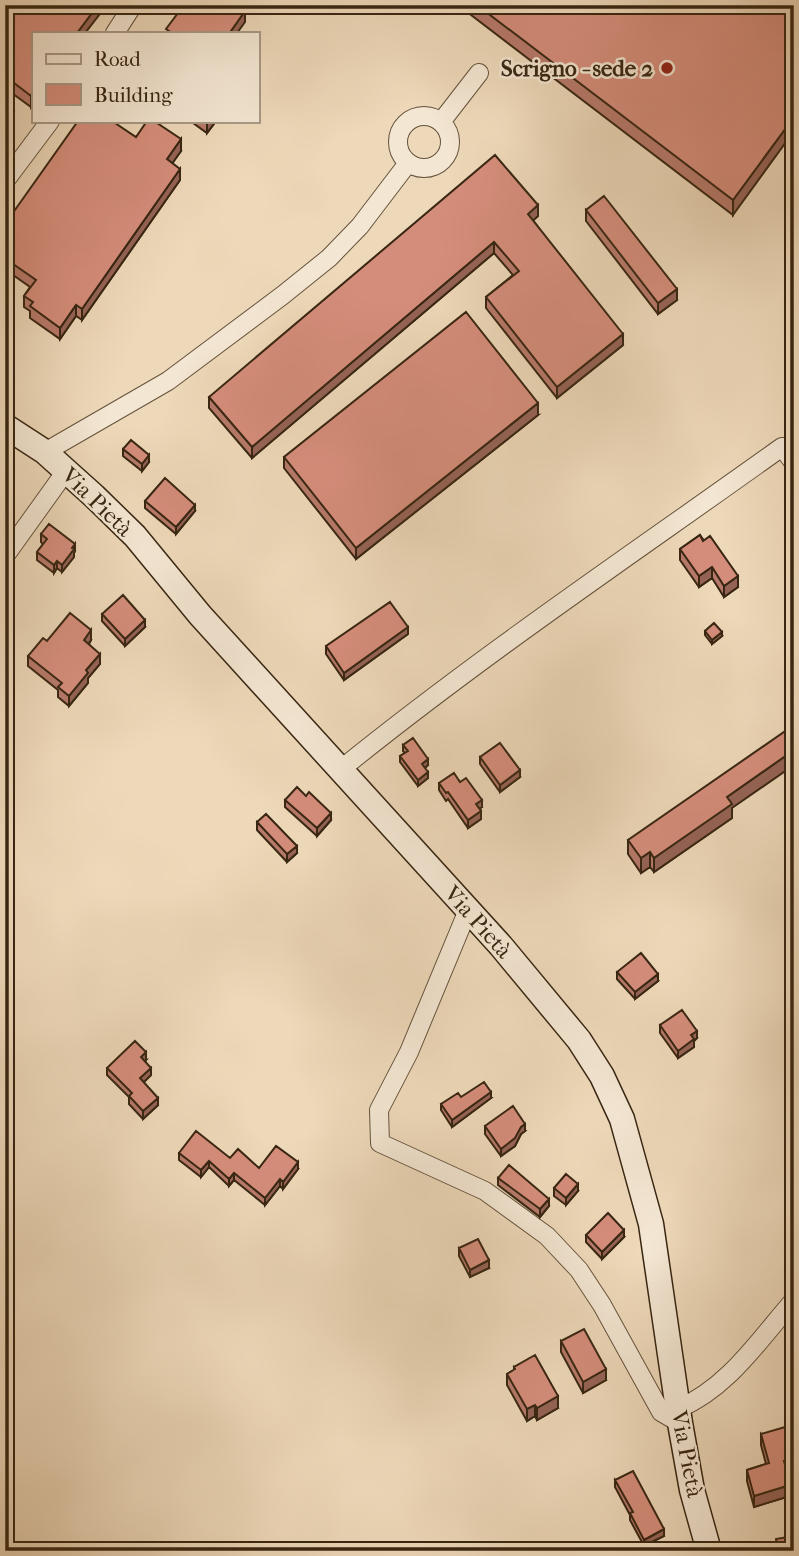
<svg xmlns="http://www.w3.org/2000/svg" width="799" height="1556" viewBox="0 0 799 1556" font-family="'IM FELL French Canon',serif">
<style>
.lines{fill:none;stroke-linecap:round;stroke-linejoin:round}
.street-casing{stroke:#65523c;stroke-width:20}
.secondary-casing{stroke:#382612;stroke-width:27}
.street{stroke:#f3e6d2;stroke-width:18}
.secondary{stroke:#f3e6d2;stroke-width:24}
.wall{fill:#b7796a;stroke:#382612;stroke-width:2}
.shaded-wall{fill:#956356;stroke:#382612;stroke-width:2}
.building{fill:#d58d7b;stroke:#382612;stroke-width:2}
.poi-dot{fill:#8f2418;stroke:#f3e6d2;stroke-width:2.5}
.labels{text-anchor:middle;dominant-baseline:central;stroke-width:5;stroke-linejoin:round;paint-order:stroke}
.poi-label{font-size:23px;font-weight:bold;fill:#382612;stroke:#f3e6d2;text-anchor:end}
.street-label{font-size:23px;fill:#382612;stroke:#f3e6d2}
</style>
<rect width="100%" height="100%" fill="#edd8b9"/>
<filter id="stains"><feTurbulence type="fractalNoise" baseFrequency=".00286" numOctaves="4"/><feColorMatrix values="0 0 0 0 .2 0 0 0 0 .09 0 0 0 0 .02 0 0 0 .5 -.17"/></filter>
<radialGradient id="worn" r=".72"><stop offset=".6" stop-color="#630" stop-opacity="0"/><stop offset="1" stop-color="#630" stop-opacity=".3"/></radialGradient>
<g class="lines">
<g class="street-casing">
<path id="street" d="M115,33L133,5
M398 142a26 26 0 1 1 52 0a26 26 0 1 1-52 0Z
M441,122L479,73
M5,181L50,121
M45,452L168,381L283,295L329,258L360,226L408,163
M5,556L66,471
M340,770C482,655 634,553 782,447L794,463
M468,910L409,1052L379,1110L380,1143L485,1191L547,1236L579,1270L602,1305L661,1412L680,1423
M678,1409C728,1388 759,1340 794,1300"/>
</g>
<g class="secondary-casing">
<path id="secondary" d="M5,426L45,452L94,496L135,536L200,615L501,946L579,1040L602,1076L622,1119L651,1224L680,1423L692,1490L709,1551"/>
</g>
<use href="#street" class="street"/>
<use href="#secondary" class="secondary"/>
</g>
<path class="wall" d="M5,5H106L85,33H33V104L31,107L5,88Z
M458,5H794L733,215Z
M193,121H216L207,133L193,123Z
M136,137L181,151L172,163L180,180L82,320L76,316L60,339L30,318V311L24,307V296L30,287L6,270L5,224Z
M586,210L677,300L658,314L586,221Z
M538,216L533,220L623,345L557,398L486,308V297L513,275L494,253L252,458L209,408V397Z
M538,415L356,559L284,468V457Z
M123,449L149,462L142,471L123,456Z
M145,501L195,511L176,534L145,508Z
M41,534L75,551L74,553V557L62,572L57,568L54,573L37,560V552L43,544L41,542Z
M700,535L738,587L724,597L712,578L699,587L680,560V549Z
M102,614L145,627L125,646L102,621Z
M705,631L722,636L712,644L705,635Z
M408,634L344,680L326,654V646Z
M91,640L89,644L100,664L88,678V683L69,706L58,697V690L28,666V656L47,641Z
M403,745L428,765L425,768L428,778L418,786L400,762V756L405,753L403,751Z
M480,757L520,777L500,792L480,764Z
M460,782L482,807L479,809L481,819L468,828L448,799L446,801L439,790V783Z
M285,800L331,820L317,836L285,807Z
M732,808V818L654,872L650,867L641,873L628,854V840Z
M257,822L297,853L287,862L257,830Z
M617,972L658,981L635,999L617,979Z
M660,1025L697,1038L694,1041V1047L678,1058L660,1033Z
M146,1060L145,1061L151,1075L143,1082L158,1105L143,1119L129,1104V1097L107,1075V1068Z
M461,1097L491,1098L452,1127L441,1110V1104Z
M485,1126L525,1131L521,1134L515,1146L501,1156L485,1134Z
M179,1153L230,1158L259,1168L298,1169L283,1189L280,1186L265,1205L234,1180L229,1186L209,1167L201,1177L179,1160Z
M498,1178L549,1206L540,1217L498,1185Z
M554,1188L578,1191L566,1205L554,1196Z
M586,1235L624,1237L602,1259L586,1242Z
M459,1248L489,1268L470,1277L459,1256Z
M561,1341L606,1380L583,1393L561,1352Z
M514,1367L558,1408L537,1420L535,1416L527,1421L507,1385V1374L514,1370Z
M761,1434L793,1469L787,1471L790,1496L754,1507L747,1481V1470L766,1464L761,1445Z
M615,1480L664,1536L644,1546L630,1520V1515L615,1487Z"/>
<path class="shaded-wall" d="M98,5L106,6L85,33H77Z
M245,11V22L237,33H231V31Z
M33,92V104L31,107V96Z
M14,112V123L5,134V123Z
M794,117V131L733,215V200Z
M207,121H216L207,133Z
M181,139V151L167,171V159Z
M180,169V180L82,320V309Z
M538,205V216L528,225V214Z
M494,242V253L252,458V447Z
M677,289V300L658,314V303Z
M76,305V316L60,339V328Z
M623,334V345L557,398V387Z
M538,403V415L356,559V548Z
M149,455V462L142,471V464Z
M195,505V511L176,534V527Z
M75,544V551L74,553V557L62,572V565Z
M57,561V568L54,573V565Z
M712,567V578L699,587V576Z
M738,576V587L724,597V586Z
M13,614V621L5,632V625Z
M145,620V627L125,646V639Z
M408,627V634L344,680V673Z
M91,630V640L84,650V640Z
M722,632V636L712,644V640Z
M100,654V664L88,678V683L69,706V696L86,670Z
M794,750V765L732,808V818L654,872V858L727,797Z
M428,759V765L422,770V764Z
M520,770V777L500,792V785Z
M428,772V778L418,786V780Z
M482,800V807L476,811V804Z
M481,811V819L468,828V820Z
M331,813V820L317,836V828Z
M297,846V853L287,862V854Z
M650,852V867L641,873V858Z
M658,974V981L635,999V992Z
M697,1031V1038L694,1041V1047L678,1058V1051L691,1035Z
M146,1052V1060L141,1065V1057Z
M151,1068V1075L140,1086V1078Z
M491,1092V1098L452,1127V1120Z
M158,1098V1105L143,1119V1111Z
M525,1124V1131L521,1134L515,1146L501,1156V1149L521,1127Z
M209,1161V1167L201,1177V1170Z
M298,1162V1169L283,1189V1182Z
M234,1173V1180L229,1186V1179Z
M280,1179V1186L265,1205V1198Z
M578,1184V1191L566,1205V1198Z
M549,1199V1206L540,1217V1209Z
M624,1230V1237L602,1259V1252Z
M489,1260V1268L470,1277V1270Z
M606,1369V1380L583,1393V1382Z
M558,1396V1408L537,1420V1408Z
M535,1405V1416L527,1421V1409Z
M793,1458V1469L784,1472V1461Z
M790,1485V1496L754,1507V1496Z
M664,1529V1536L644,1546V1540Z"/>
<path class="building" d="M5,5H98L77,33H33V92L31,96L5,76Z
M184,5H237L245,11L231,31L234,33H172L166,29Z
M477,5H794V117L733,200Z
M5,105L14,112L5,123Z
M78,121H112L136,137L147,121H154L181,139L167,159L180,169L82,309L76,305L60,328L30,306L33,302L24,296L36,280L6,259L10,252L5,249V224Z
M495,155L538,205L528,214L623,334L557,387L486,297L519,271L494,242L252,447L209,397Z
M604,196L677,289L658,303L586,210Z
M466,312L538,403L356,548L284,457Z
M131,440L149,455L142,464L123,449Z
M165,478L195,505L176,527L145,501Z
M49,524L75,544L72,548L74,549L62,565L57,561L54,565L37,552L47,539L41,534Z
M700,535L703,541L710,536L738,576L724,586L712,567L699,576L680,549Z
M123,595L145,620L125,639L102,614Z
M390,602L408,627L344,673L326,646Z
M5,608L13,614L5,625Z
M70,613L91,630L84,640L100,654L86,670L88,673L69,696L58,687L62,683L28,656L43,638L47,641Z
M714,623L722,632L712,640L705,631Z
M794,725V750L727,797L732,804L654,858L650,852L641,858L628,840Z
M413,738L428,759L422,764L428,772L418,780L400,756L408,751L403,745Z
M500,743L520,770L500,785L480,757Z
M454,773L460,782L466,778L482,800L476,804L481,811L468,820L448,792L446,793L439,783Z
M297,787L306,796L309,792L331,813L317,828L285,800Z
M266,814L297,846L287,854L257,822Z
M641,953L658,974L635,992L617,972Z
M682,1010L697,1031L691,1035L694,1039L678,1051L660,1025Z
M135,1041L146,1052L141,1057L151,1068L140,1078L158,1098L143,1111L129,1096L132,1093L107,1068Z
M484,1082L491,1092L452,1120L441,1104L458,1093L461,1097Z
M513,1106L525,1124L521,1127L515,1138L501,1149L485,1126Z
M196,1131L230,1158L238,1149L259,1168L276,1146L298,1162L283,1182L280,1179L265,1198L234,1173L229,1179L209,1161L201,1170L179,1153Z
M509,1165L549,1199L540,1209L498,1178Z
M566,1174L578,1184L566,1198L554,1188Z
M608,1213L624,1230L602,1252L586,1235Z
M478,1239L489,1260L470,1270L459,1248Z
M584,1329L606,1369L583,1382L561,1341Z
M535,1355L558,1396L537,1408L535,1405L527,1409L507,1374L515,1369L514,1367Z
M785,1427L793,1458L784,1461L790,1485L754,1496L747,1470L769,1463L761,1434Z
M633,1471L664,1529L644,1540L630,1513L633,1512L615,1480Z
M794,1536V1551H778L776,1539Z
M753,1543L756,1551H736V1550Z"/>
<circle class="poi-dot" cx="667" cy="68" r="7"/>
<g class="labels">
<g class="poi-label">
<text x="653" y="68">Scrigno - sede 2</text>
</g>
<g class="street-label">
<text transform="translate(97 502) rotate(44)">Via Pietà</text>
<text transform="translate(478 922) rotate(48)">Via Pietà</text>
<text transform="translate(687 1454) rotate(79)">Via Pietà</text>
</g>
</g>
<rect width="799" height="1556" fill="none" stroke="#edd8b9" stroke-width="28"/>
<rect x="7" y="7" width="785" height="1542" fill="none" stroke="#382612" stroke-width="3.5"/>
<rect x="14" y="14" width="771" height="1528" fill="none" stroke="#382612" stroke-width="2"/>
<rect x="32" y="32" width="228" height="91" fill="#f3e6d2" stroke="#a89985" stroke-width="2"/>
<rect x="46" y="54" width="35" height="10" fill="#f3e6d2" stroke="#a89985" stroke-width="2"/>
<text x="94" y="66" font-size="21" fill="#382612">Road</text>
<rect x="46" y="84" width="35" height="21" fill="#d58d7b" stroke="#a89985" stroke-width="2"/>
<text x="94" y="102" font-size="21" fill="#382612">Building</text>
<rect width="100%" height="100%" filter="url(#stains)"/>
<rect width="100%" height="100%" fill="url(#worn)"/>
</svg>
